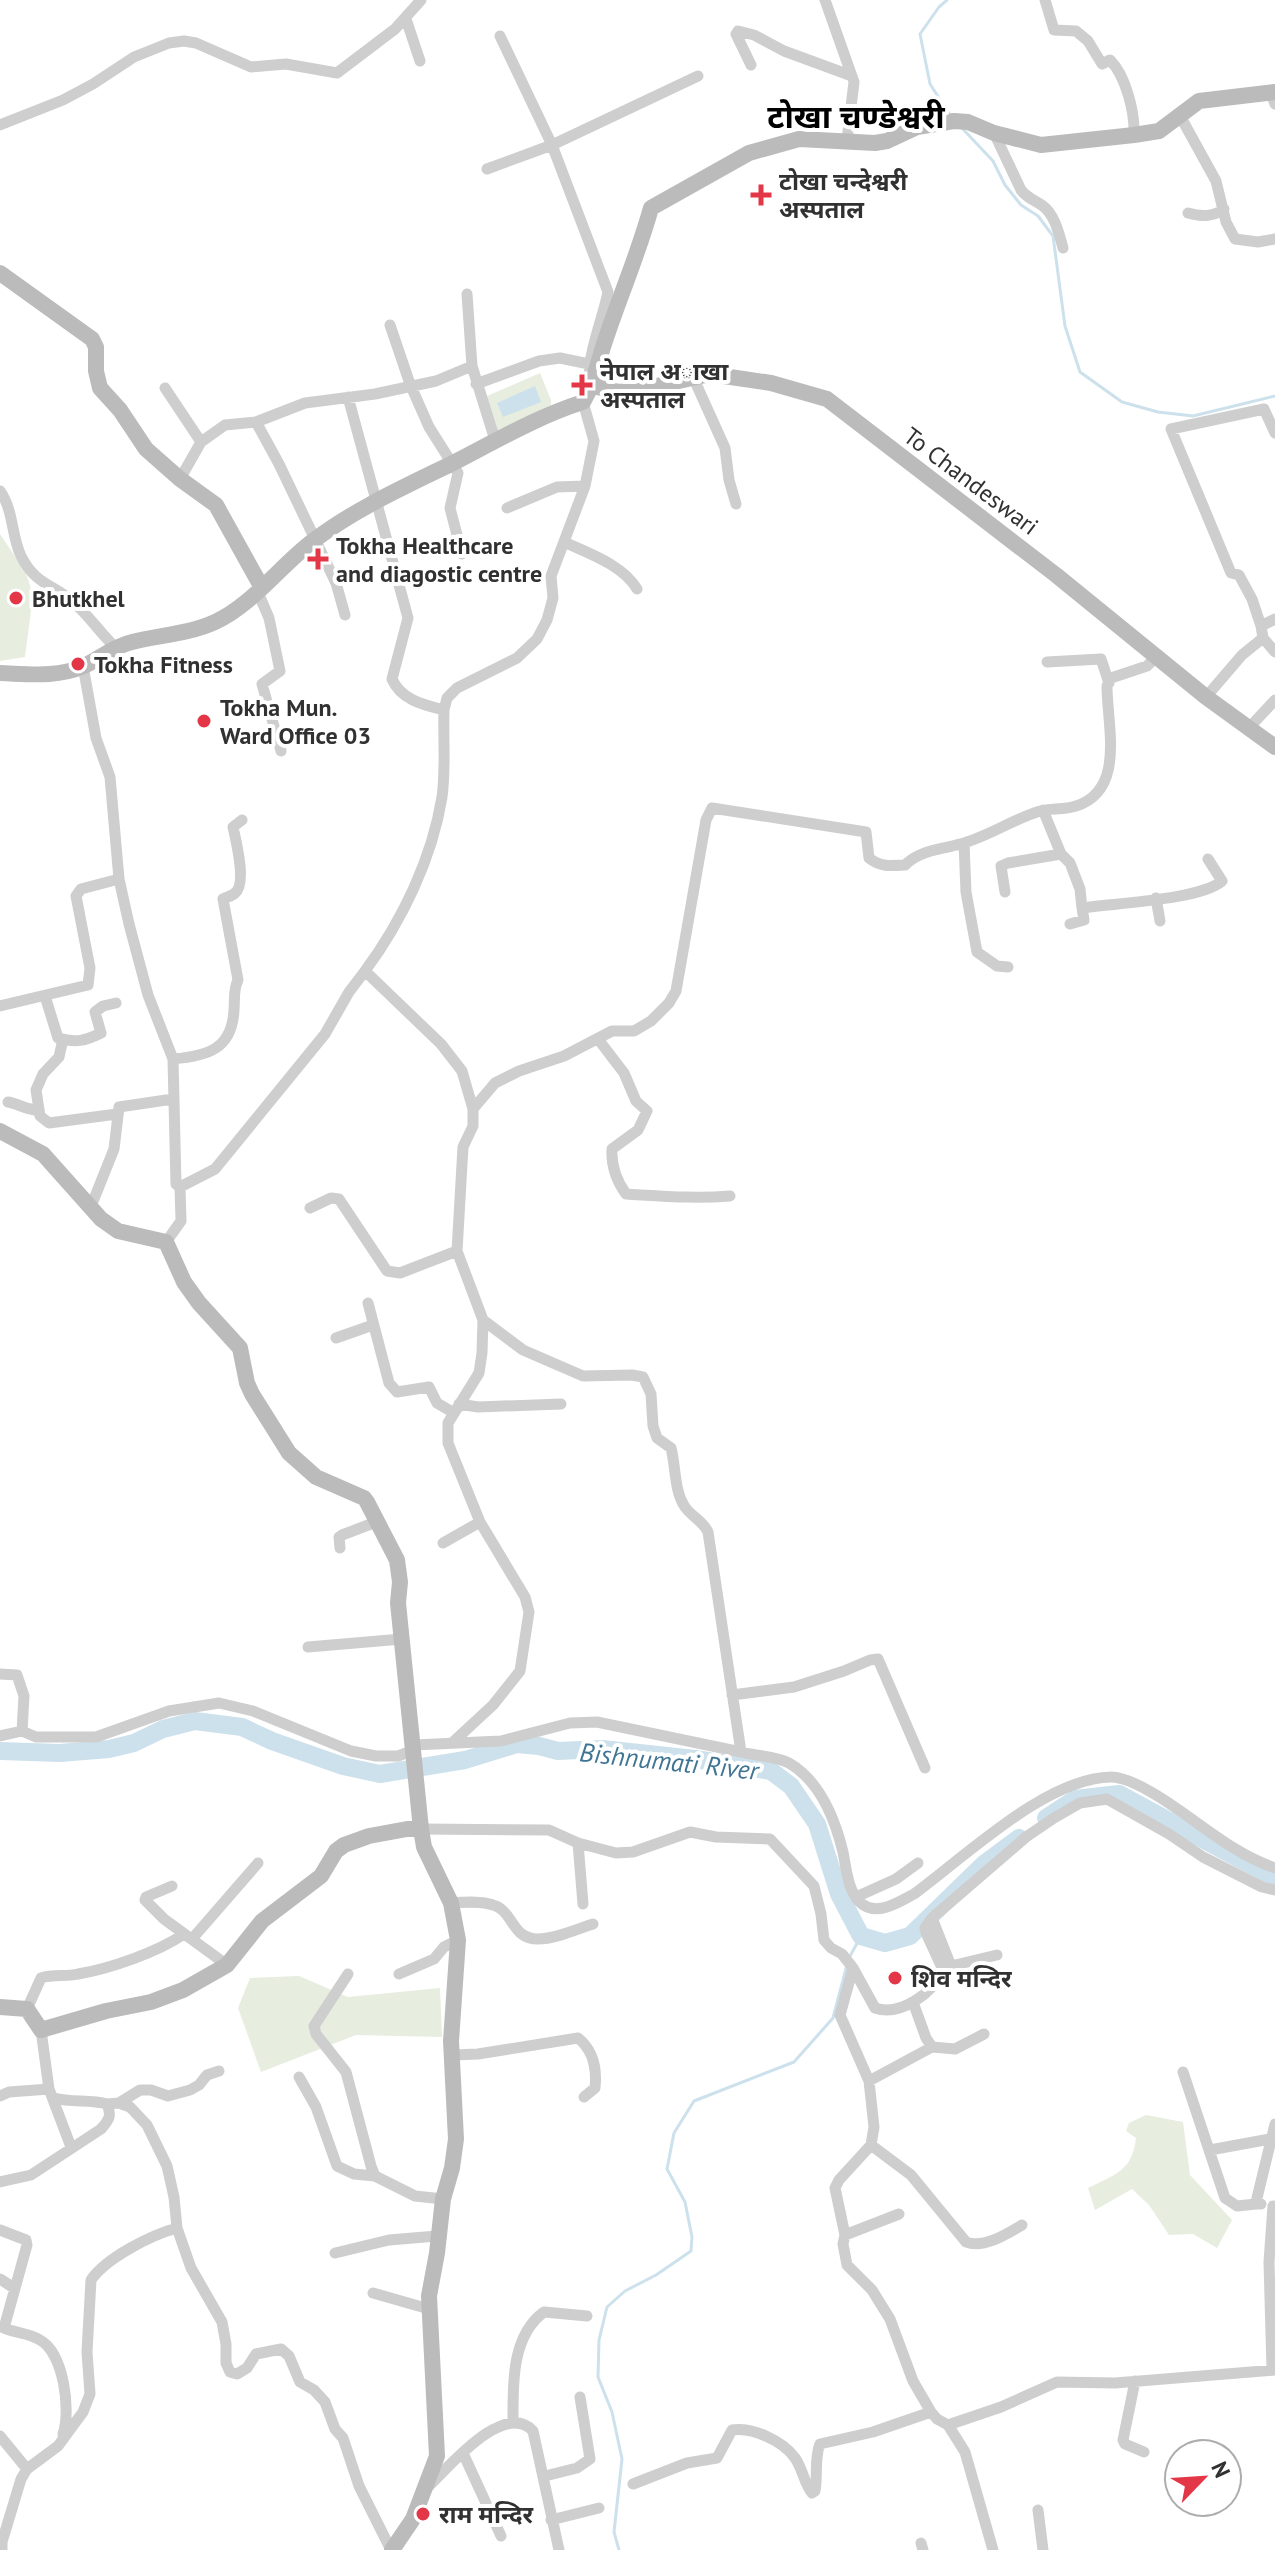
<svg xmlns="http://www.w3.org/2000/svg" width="1275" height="2550" viewBox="0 0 1275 2550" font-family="'PT Sans','Noto Sans Devanagari',sans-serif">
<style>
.green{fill:#e7eddf}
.water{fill:#cce1ec}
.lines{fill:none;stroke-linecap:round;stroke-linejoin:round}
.stream{stroke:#cce1ec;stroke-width:3}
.river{stroke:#cce1ec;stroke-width:18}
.street{stroke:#cecece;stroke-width:11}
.secondary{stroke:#bbb;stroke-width:16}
.poi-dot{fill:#e33748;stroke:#fff;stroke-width:3}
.labels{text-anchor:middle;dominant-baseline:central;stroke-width:8;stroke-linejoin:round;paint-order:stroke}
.poi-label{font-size:24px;font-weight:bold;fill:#313131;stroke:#fff;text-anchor:start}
.street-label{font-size:24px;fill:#313131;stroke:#fff}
.water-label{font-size:26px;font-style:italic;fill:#3f7493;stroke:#fff}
.district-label{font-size:32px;font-weight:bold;fill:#000;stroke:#fff}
</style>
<rect width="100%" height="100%" fill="#fff"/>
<path class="green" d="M540,373L551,400V405L543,411L496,431L487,396Z
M0,534L26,573L33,595L25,657L0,661Z
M299,1976L348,1997L440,1988L442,2037L356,2035L261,2072L238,2008L250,1978Z
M1146,2115L1183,2122L1190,2175L1232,2220L1217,2248L1193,2234L1169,2235L1149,2205L1132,2189L1095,2210L1088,2188C1116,2174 1132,2171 1136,2138L1126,2131L1129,2123Z"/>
<path class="water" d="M535,386L541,402L503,417L497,403Z"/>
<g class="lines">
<path class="stream" d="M947,0L939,7L920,34L930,84L950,115
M961,127L993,161L1005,185L1021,205L1038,216L1053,236L1065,326L1080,372L1122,402L1158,412L1193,416L1275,396
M849,1958L861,1936
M619,2550L614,2532L622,2459L612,2412L598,2377L599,2340L607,2307L625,2291L656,2275L691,2251L692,2237L685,2202L667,2169L674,2133L694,2101L794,2062L833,2018L847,1965"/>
<path class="river" d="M0,1751L60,1753L109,1749L134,1743L163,1729L195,1721L242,1727L272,1741L343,1766L380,1774L465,1760L517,1744L539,1746L558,1751L602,1749L695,1759L771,1771L791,1786L817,1824L839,1894L861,1936L885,1943L910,1936L984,1864L1019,1838
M1046,1818L1075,1799L1119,1794L1275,1878"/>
<path class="street" d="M825,0L854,82L847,140
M1045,0L1054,30L1076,31L1088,41L1102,64L1110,60C1126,76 1135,113 1134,135
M406,19L420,61
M500,36L552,145L608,292C604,315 584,363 591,382
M751,65L736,34L738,31L754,35L784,51L852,76
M1271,93L1275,104
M1177,117L1184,123L1216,181L1226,222L1235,239L1258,242L1275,239
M0,125L63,100L93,84L134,57L169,43L184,41L196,43L251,67L286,64L337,73L395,29L421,0
M994,133L1021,190C1028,199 1035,200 1043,206C1055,215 1059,234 1063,248
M487,169L552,145L698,76
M1188,213C1202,217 1212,217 1224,209
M467,294L472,366L495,440
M390,325L410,384L429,427L458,473L450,508L462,554
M693,377L725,448L729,480L736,504
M476,384L539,361L560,358L589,364
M165,388L201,442
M348,397L408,618L392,679C401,700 424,705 444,710
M256,422L279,464L336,583L345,615
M1275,433L1264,409L1171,429L1231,573L1239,575L1252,599L1261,626L1275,619
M180,479L201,442L225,425L256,422L305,403L375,394L436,381L472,366
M0,491C14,511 11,535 21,556C35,584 52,584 72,601C88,614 100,633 115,647
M507,508L557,487L585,486
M564,542C588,553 623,565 637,589
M257,590L269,618L280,671L262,684L281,751
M1263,638L1275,652
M1047,662L1101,659L1109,683
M83,666L96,738L110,777L119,879L129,924L148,995L173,1059L176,1184L180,1187L181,1221L166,1242
M1206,697L1242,655L1263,638L1261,626
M1248,729L1275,700
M1043,810L1061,854L1070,863L1080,889L1082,908C1115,903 1200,900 1222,881L1208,859
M964,843L966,892L977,952L997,966L1008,967
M1005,892L1001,866L1008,863L1061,854
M1156,898L1160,921
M1070,924L1084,920L1082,908
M45,996L58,1038C76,1043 85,1041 101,1033L95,1012L103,1006L116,1003
M0,1006L88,985L90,968L76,896L81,889L119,879
M63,1039L59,1057L43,1074L36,1090L40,1116L49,1123L117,1114
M598,1039L624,1073L636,1101L647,1111L638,1130L612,1149C611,1166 616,1180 626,1194C661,1196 695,1199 730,1196
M173,1059C208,1056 232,1049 234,1010C235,999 233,990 238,980L223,899C227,897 232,896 235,893C247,884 236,841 233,827L242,820
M8,1102C19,1104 29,1111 39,1110
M473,1109L495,1083L519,1071L564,1056L612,1031H634L651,1021L669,1003L676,991L706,820L712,808L866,832L869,858C880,867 891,866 905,865C920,850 940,850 960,844C988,837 1013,819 1040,811C1051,808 1064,810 1076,806C1126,790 1107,726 1107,686L1111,678L1147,666L1158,655
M180,1187L215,1169L325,1034L349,992L365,971
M89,1207L94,1199L114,1149L119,1107L173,1099
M310,1208L331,1198L339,1199L387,1271L400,1273L457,1251
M368,1303L389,1383L397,1392L429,1387L437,1403L454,1413
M483,1320L523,1350L583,1376L632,1375L643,1377L651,1394L653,1426L657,1438L671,1448C676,1467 674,1491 685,1507C692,1517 703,1521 708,1532L741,1752C755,1756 777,1756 789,1763C820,1781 835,1819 843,1852C846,1867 848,1894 862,1904C878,1916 899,1902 914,1894C966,1856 1046,1778 1111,1777C1124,1777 1139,1785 1151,1792C1193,1816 1228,1852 1275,1868
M336,1338L373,1325
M459,1404L478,1407L561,1404
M443,1543L480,1522
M340,1548L339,1537L342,1535L376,1522
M308,1647L402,1639
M0,1674L17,1675L24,1696L22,1731L36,1737H96L169,1711L219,1703L253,1711L351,1751L376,1756H398L414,1750
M732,1695L794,1687L844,1671L870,1660L878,1659L925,1768
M0,1736L22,1731
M452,1743L493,1705L520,1671L529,1612L525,1597L480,1522L448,1443V1423L479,1373L482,1353L483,1320L457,1251L463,1147L473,1126V1109L462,1071L441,1044L365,971C402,921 432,859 442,797C446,769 443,739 444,710L447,698L457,688L517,658L537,639L547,620L553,598L551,576L585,486L594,441L583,402
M414,1745L501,1741L570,1723L597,1722L741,1752
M421,1829L549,1830L578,1843L616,1853L633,1852L690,1832L716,1837L770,1839L814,1886L821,1914L824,1940L831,1948L842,1954L853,1968L875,2008C899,2017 934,1993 943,1970L926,1933L925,1928L932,1918L1026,1837L1054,1818L1080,1803L1107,1799L1169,1834L1203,1857L1262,1887L1275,1890
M578,1843L583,1904
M172,1886L146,1897L145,1900L164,1919L227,1965
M856,1897L896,1879L918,1863
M451,1903C464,1902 490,1900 501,1909C514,1919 515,1939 538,1939C556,1939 577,1929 593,1924
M932,1918L951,1966L997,1955
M192,1939L258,1863
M853,1968L840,2015L869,2081L874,2127L871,2145L839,2180L835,2188L845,2235L843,2244L847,2265L872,2290L890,2319L913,2381L931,2412L937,2419L948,2425L965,2452L993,2550
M348,1974L314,2026L316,2034L346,2072L371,2166L375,2176L415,2196L443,2199
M399,1974L434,1959L444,1947L458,1940
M913,2002L926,2038L932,2047
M27,2009L41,1978C54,1974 65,1977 78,1974C109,1969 158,1952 184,1934
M41,2030L49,2089L71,2147
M453,2055L478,2054L578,2038C593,2050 597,2069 595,2088L584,2097
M1183,2072L1225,2198L1237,2206L1256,2204
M299,2077L316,2107L337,2166L354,2174L375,2176
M869,2081L932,2047L955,2049L984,2034
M0,2096L9,2092L49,2089
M119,2103L140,2090H151L168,2096L190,2090L199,2085L207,2075L219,2071
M107,2104L119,2103L130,2107L147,2125L167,2166L174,2197L177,2228L191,2268L222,2322L226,2344V2363L230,2372L237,2374L247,2368L256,2354L281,2349L289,2356L300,2382L314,2390L325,2402L335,2429L343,2438L359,2486L391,2550
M871,2145L911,2175L966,2242C983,2249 1007,2234 1022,2225
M1210,2150L1270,2139
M0,2182L31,2175L101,2129C109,2120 112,2116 107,2104C90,2099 72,2103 54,2098
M1261,2204H1256L1257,2198L1275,2124
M0,2230L26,2240L27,2245L4,2328C15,2333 30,2333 40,2340C64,2353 71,2411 63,2434
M845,2235L899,2214
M335,2253L389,2240L437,2236
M0,2279L14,2288
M373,2293L429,2309
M1272,2369L1269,2262L1273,2206
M1135,2381L1123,2440L1125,2444L1144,2452
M513,2421C513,2385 511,2336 544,2312L587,2316
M948,2425L1001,2407L1057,2382L1115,2383L1275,2370
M0,2436L27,2469
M463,2453L501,2536
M545,2476L577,2468L590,2459L580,2397
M633,2484L687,2463L717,2458L732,2430C753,2427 783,2441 795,2458C803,2469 804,2484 812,2493L815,2491C818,2476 814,2458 820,2444L873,2432L931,2412
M428,2487C449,2467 504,2400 533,2431L559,2550
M1038,2510L1043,2550
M551,2520L599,2508
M921,2543L923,2550
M2,2550V2542L21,2479L27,2469L58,2446L83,2412L90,2394L87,2352L91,2280C106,2258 151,2235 177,2228"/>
<path class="secondary" d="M0,273L92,339L96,347V371L100,388L120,410L146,449L180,479L216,505L261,586
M593,386L619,392L643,389L710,374L771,383L827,399L1056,575L1206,697L1275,747
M0,673C29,674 56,678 84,666C101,658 114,646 132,642C160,635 189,634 215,622C251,606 281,565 313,541C355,509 404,487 451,464C494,442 536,417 583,402C594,384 597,365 604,344C619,298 638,255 651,208L749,153L799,139L875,143L887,141L917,127L954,121L968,122L994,133L1041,145L1134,135L1159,131L1199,101L1275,92
M0,1131L43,1154L101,1219L118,1231L166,1242L184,1282L199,1303L240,1348L247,1383L252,1394L289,1453L316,1477L364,1498L367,1502L397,1560L400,1582L398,1603L421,1829L424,1847L451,1903L458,1940L451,2041L456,2139L452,2168L443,2199L437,2253L429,2296L437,2456L413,2519L392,2550
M0,2007L27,2009L41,2030L106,2011L151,2002L183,1990L227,1965L262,1921L321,1876L336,1851L344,1845L369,1836L407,1829H421"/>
</g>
<g class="poi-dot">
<path d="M757 183h8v8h8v8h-8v8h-8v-8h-8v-8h8z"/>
<path d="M578 373h8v8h8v8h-8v8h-8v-8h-8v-8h8z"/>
<path d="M314 547h8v8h8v8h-8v8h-8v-8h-8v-8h8z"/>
<circle cx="16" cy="598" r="8"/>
<circle cx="78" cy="664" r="8"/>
<circle cx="204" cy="721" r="8"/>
<circle cx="895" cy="1978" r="8"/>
<circle cx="423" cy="2514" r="8"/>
</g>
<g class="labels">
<g class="poi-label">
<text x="779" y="181">टोखा चन्देश्वरी<tspan x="779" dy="28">अस्पताल</tspan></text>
<text x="600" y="371">नेपाल अाखा<tspan x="600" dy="28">अस्पताल</tspan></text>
<text x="336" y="545">Tokha Healthcare<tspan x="336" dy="28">and diagostic centre</tspan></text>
<text x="32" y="598">Bhutkhel</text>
<text x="94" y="664">Tokha Fitness</text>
<text x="220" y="707">Tokha Mun.<tspan x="220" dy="28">Ward Office 03</tspan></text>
<text x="911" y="1978">शिव मन्दिर</text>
<text x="439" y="2514">राम मन्दिर</text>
</g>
<g class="street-label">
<text transform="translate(971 481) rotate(37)">To Chandeswari</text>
</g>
<g class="water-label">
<text transform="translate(669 1761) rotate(6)">Bishnumati River</text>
</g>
<g class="district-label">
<text x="856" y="116">टोखा चण्डेश्वरी</text>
</g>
</g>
<g transform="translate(1203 2478) rotate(65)"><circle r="38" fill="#ffffff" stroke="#adadad" stroke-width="2"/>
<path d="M0-6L14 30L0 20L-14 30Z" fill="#e33748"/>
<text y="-12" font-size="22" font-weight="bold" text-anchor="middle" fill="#313131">N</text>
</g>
</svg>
